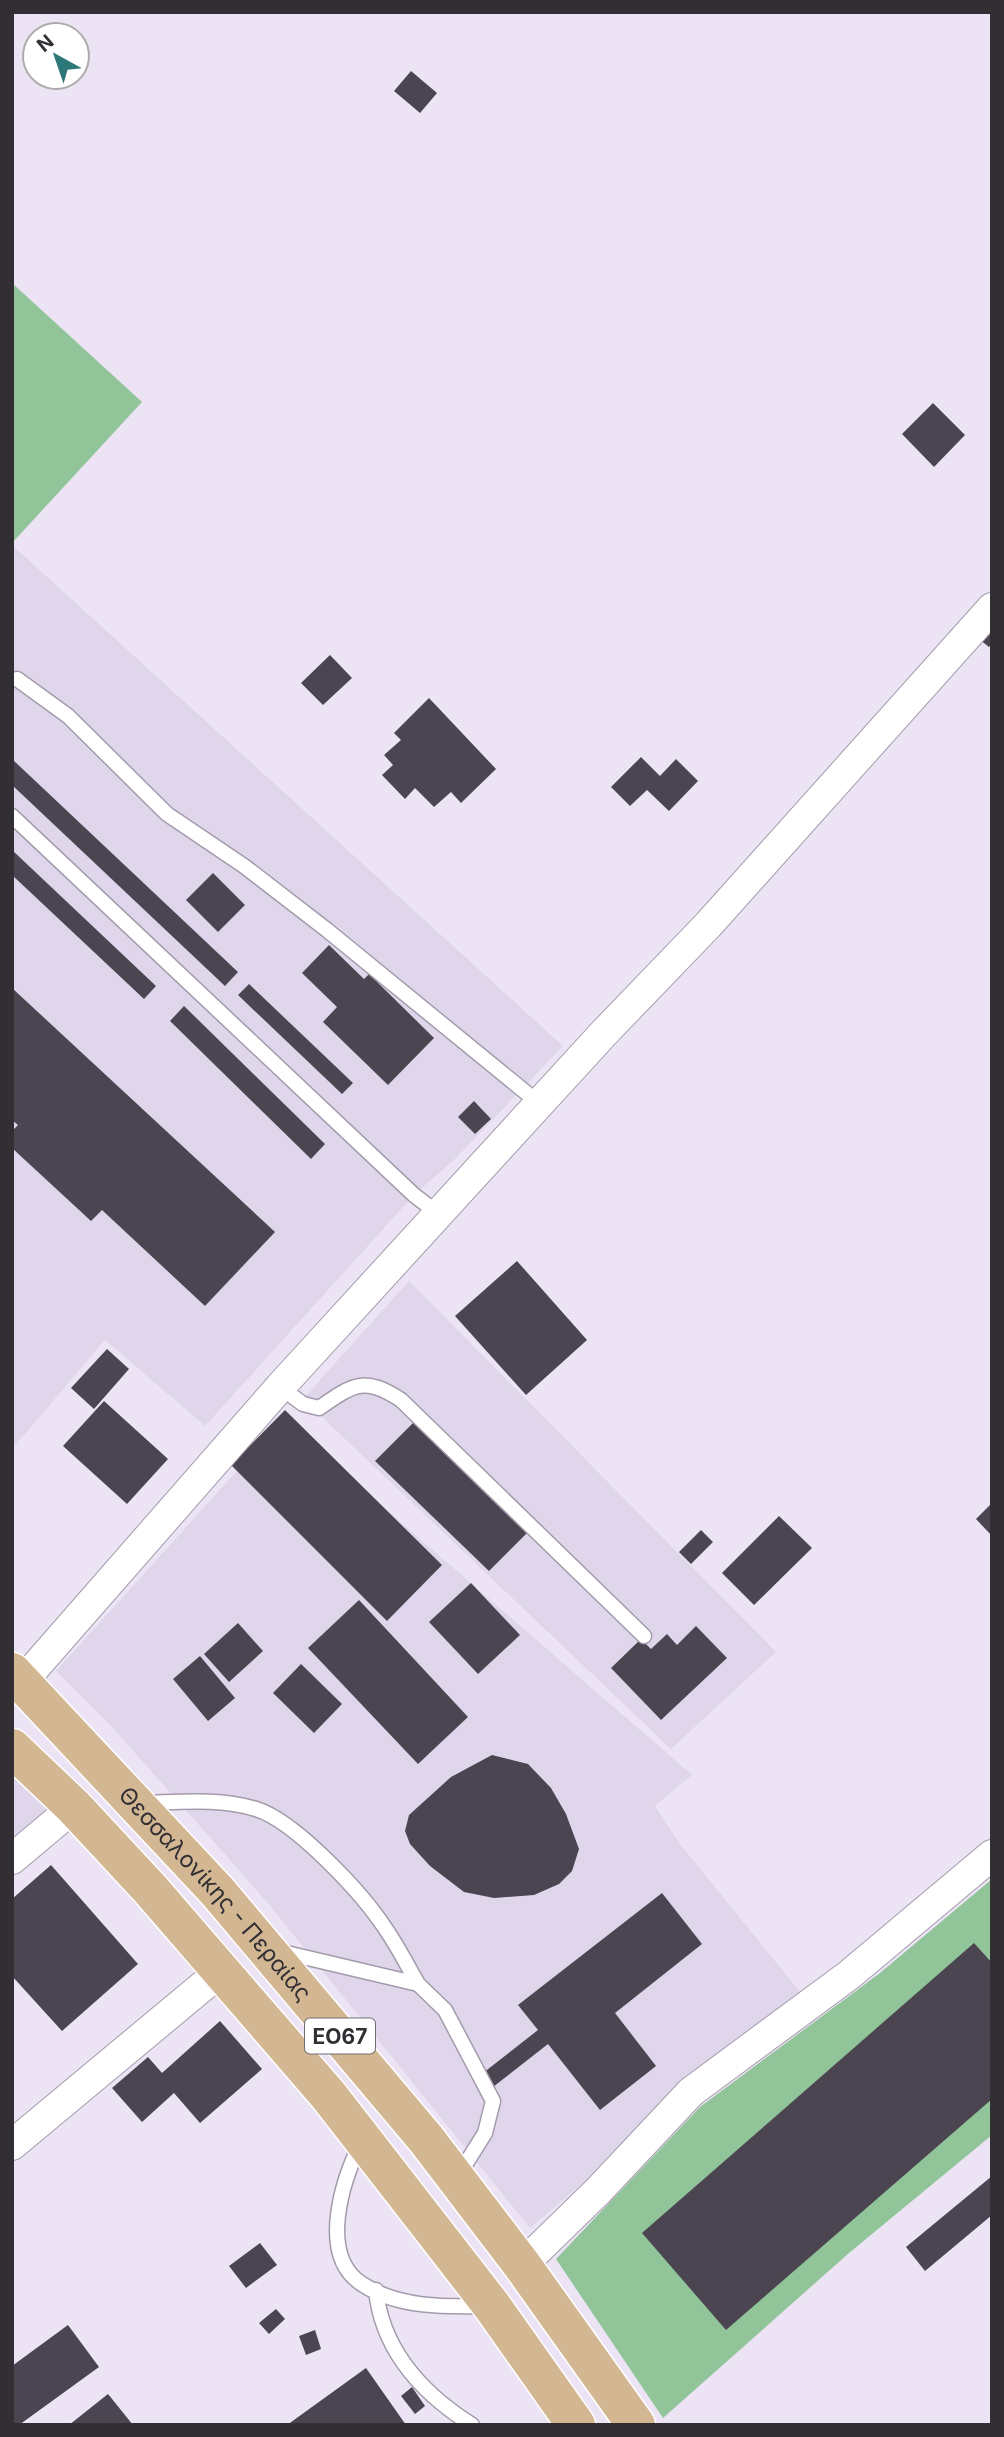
<svg xmlns="http://www.w3.org/2000/svg" width="1004" height="2437" viewBox="0 0 1004 2437" font-family="Inter,sans-serif">
<style>
.built{fill:#e0d6ec}
.green{fill:#91c599}
.building{fill:#4b4451}
.lines{fill:none;stroke-linecap:round;stroke-linejoin:round}
.lane-casing{stroke:#a39bab;stroke-width:17}
.street-casing{stroke:#a39bab;stroke-width:32}
.primary-casing{stroke:#fff;stroke-width:41}
.lane{stroke:#fff;stroke-width:14}
.street{stroke:#fff;stroke-width:30}
.primary{stroke:#d3b792;stroke-width:38}
.labels{text-anchor:middle;dominant-baseline:central;stroke-width:7;stroke-linejoin:round;paint-order:stroke}
.shield{fill:#fff;stroke:#6f6d71;stroke-width:2}
.shield-label{font-size:21px;font-weight:bold;fill:#312e34}
.street-label{font-size:23px;fill:#312e34;stroke:#fff}
</style>
<rect width="100%" height="100%" fill="#ece4f5"/>
<path class="built" d="M12,545L563,1046L456,1158L414,1195L205,1426L105,1340L12,1449Z
M409,1281L776,1652L671,1749L303,1399Z
M283,1420L692,1775L655,1806L680,1844L805,1998L676,2085L583,2183L530,2228L267,1902L112,1727L56,1671Z
M12,1766L61,1815L12,1858Z"/>
<path class="green" d="M12,283L142,402L12,543Z
M992,1879V2135L849,2253L663,2418L556,2259L700,2107L880,1973Z"/>
<path class="building" d="M411,71L437,93L420,113L394,91Z
M933,403L965,435L934,467L902,434Z
M992,614V644L989,647L974,635Z
M330,655L352,678L323,705L301,683Z
M429,698L496,769L461,803L451,792L434,807L415,788L405,799L382,775L393,765L384,755L401,740L394,733Z
M641,757L660,776L676,759L698,781L669,811L647,790L630,806L611,787Z
M12,759L238,972L225,986L12,785Z
M12,850L156,986L144,999L12,875Z
M213,873L245,905L218,932L186,900Z
M329,945L364,979L369,974L434,1038L388,1085L323,1022L337,1007L302,973Z
M249,984L353,1083L342,1094L238,995Z
M12,988L275,1232L205,1306L102,1210L91,1221L12,1148V1131L18,1125L12,1120Z
M184,1006L325,1144L311,1159L170,1021Z
M474,1101L491,1119L475,1134L458,1117Z
M517,1261L587,1340L526,1395L455,1316Z
M107,1349L129,1369L94,1409L71,1388Z
M104,1401L168,1459L127,1504L63,1446Z
M285,1410L442,1565L387,1621L231,1465Z
M415,1421L529,1531L489,1571L375,1461Z
M992,1503V1536L976,1519Z
M779,1516L812,1548L754,1605L722,1573Z
M701,1530L713,1542L691,1564L679,1552Z
M471,1583L520,1635L478,1674L429,1622Z
M359,1600L468,1717L418,1764L308,1648Z
M238,1623L263,1651L229,1682L204,1654Z
M696,1626L727,1658L661,1720L611,1668L641,1639L651,1649L667,1634L677,1645Z
M200,1656L235,1698L208,1721L173,1679Z
M301,1664L342,1704L314,1733L273,1693Z
M492,1755L528,1764L551,1788L566,1814L579,1849L572,1871L559,1884L534,1895L494,1898L464,1892L430,1866L410,1844L405,1831L409,1815L451,1777Z
M51,1865L138,1964L62,2031L12,1976V1899Z
M662,1893L702,1944L615,2013L656,2066L600,2110L548,2044L493,2087L483,2073L538,2030L518,2005Z
M974,1943L992,1963V2099L726,2330L642,2233Z
M220,2021L262,2069L200,2123L174,2093L142,2122L112,2088L148,2057L162,2073Z
M992,2176V2215L925,2271L906,2247Z
M260,2243L277,2265L246,2288L229,2266Z
M276,2309L285,2319L269,2334L259,2323Z
M68,2325L99,2367L19,2425H12V2366Z
M315,2330L321,2349L306,2355L299,2336Z
M366,2368L406,2425H287Z
M412,2387L425,2406L415,2414L401,2396Z
M108,2394L133,2425H69Z"/>
<g class="lines">
<g class="lane-casing">
<path id="lane" d="M17,679L68,716L167,814L244,866L327,930L540,1104
M12,816L414,1195L440,1215
M280,1387L303,1404L319,1408C354,1384 364,1376 401,1400L644,1636
M144,1803C182,1802 219,1798 256,1809C295,1821 362,1893 385,1928C397,1945 407,1965 418,1984
M278,1951L418,1984L445,2010L493,2101L485,2133L458,2176
M362,2141C343,2178 317,2255 362,2284C398,2308 446,2307 487,2306
M376,2290C382,2350 423,2394 472,2425"/>
</g>
<g class="street-casing">
<path id="street" d="M22,1682L280,1387L603,1034L708,925L992,608
M12,1859L74,1807
M12,2145L221,1971
M522,2265L598,2191L691,2092L849,1975L992,1855"/>
</g>
<g class="primary-casing">
<g id="primary">
<path id="s1" d="M12,1672L217,1891L426,2139L522,2265L636,2425"/>
<path d="M12,1748L74,1807L151,1890L329,2096L492,2306L576,2425"/>
</g>
</g>
<use href="#lane" class="lane"/>
<use href="#street" class="street"/>
<use href="#primary" class="primary"/>
</g>
<g class="labels">
<rect class="shield" x="305" y="2018.5" width="70" height="35" rx="5"/>
<g class="shield-label">
<text x="340" y="2036">ΕΟ67</text>
</g>
<g class="street-label">
<text stroke="none"><textPath href="#s1" startOffset="301">Θεσσαλονίκης - Περαίας</textPath></text>
</g>
</g>
<rect width="1004" height="2437" fill="none" stroke="#312e34" stroke-width="28"/>
<g transform="translate(56 56) rotate(320)"><circle r="33" fill="#ffffff" stroke="#adabae" stroke-width="2"/>
<path d="M0-5L12 26L0 18L-12 26Z" fill="#2d7779"/>
<text y="-10" font-size="19" font-weight="bold" text-anchor="middle" fill="#312e34">N</text>
</g>
</svg>
